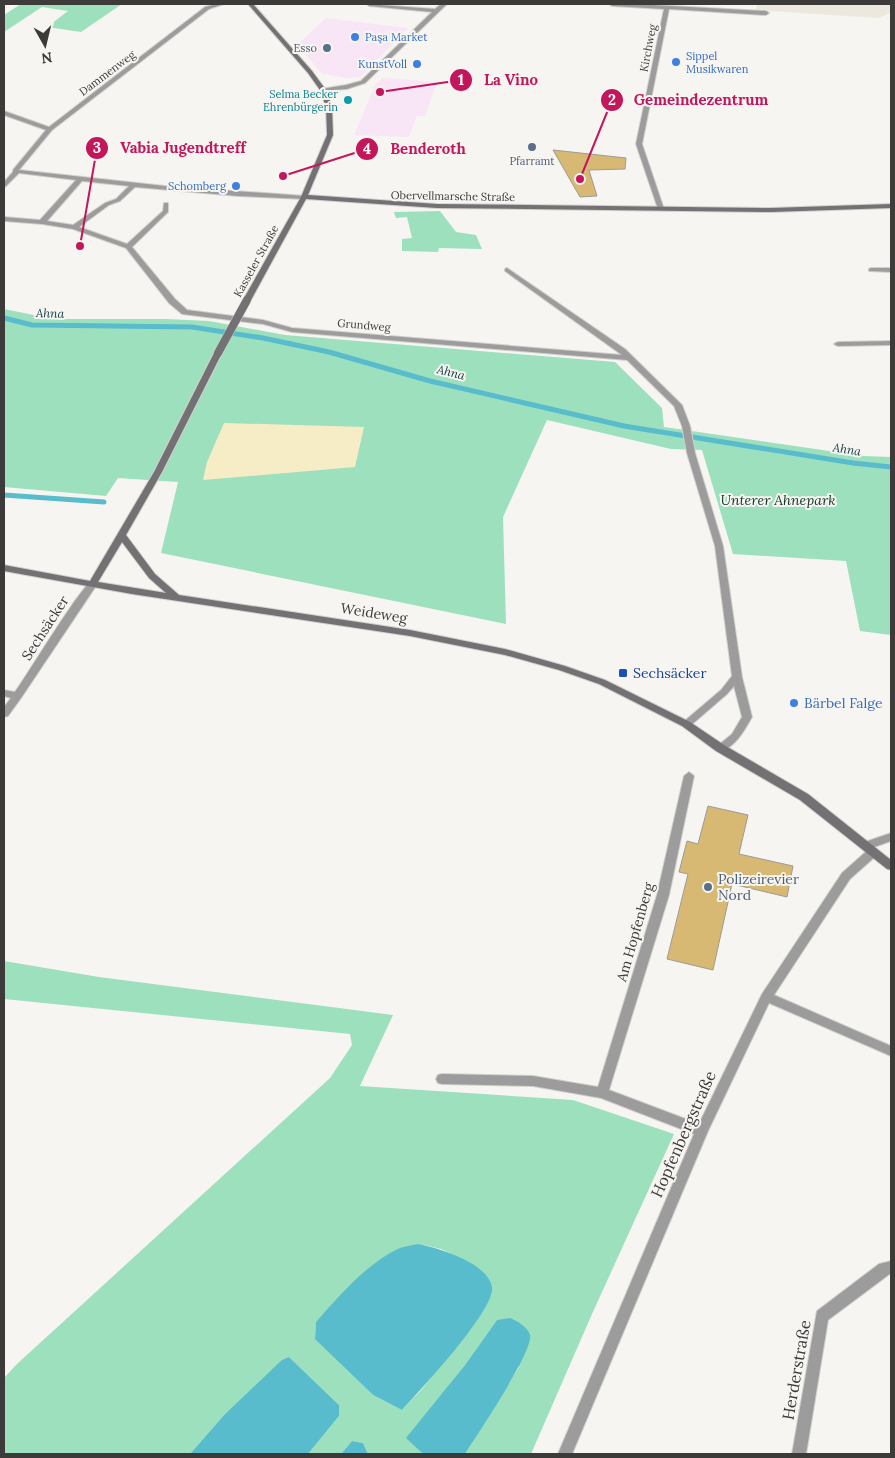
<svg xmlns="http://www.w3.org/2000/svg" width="895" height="1458" viewBox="0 0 895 1458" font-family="Lora,serif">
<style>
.commercial{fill:#f8e5f5}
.built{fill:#ede8dd}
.green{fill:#9de0bd;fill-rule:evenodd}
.sand{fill:#f6ecc6}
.water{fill:#58bccc}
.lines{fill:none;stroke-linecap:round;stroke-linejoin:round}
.stream{stroke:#58bccc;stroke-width:5}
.building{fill:#d8b973;stroke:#9c9b97}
.street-casing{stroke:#d2d0cc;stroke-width:2}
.secondary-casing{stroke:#d2d0cc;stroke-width:2}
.street{fill:#9d9c9d;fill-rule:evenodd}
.secondary{fill:#737173;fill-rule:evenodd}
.secondary-bridge-casing{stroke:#d2d0cc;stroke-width:9;stroke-linecap:butt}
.secondary-bridge{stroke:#737173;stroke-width:8}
.shop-dot{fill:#3f7fe0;stroke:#f7f5f1;stroke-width:2}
.service-dot{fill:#5c6f8a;stroke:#f7f5f1;stroke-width:2}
.culture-dot{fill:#0f9aa8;stroke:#f7f5f1;stroke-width:2}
.transit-dot{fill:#1a4fb4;stroke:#f7f5f1;stroke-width:2}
.labels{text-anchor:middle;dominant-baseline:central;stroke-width:4;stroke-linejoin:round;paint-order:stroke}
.far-shop-label{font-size:11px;fill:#366cbe;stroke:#f7f5f1;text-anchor:start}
.far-service-label{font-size:11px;fill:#4e5e75;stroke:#f7f5f1;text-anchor:end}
.far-street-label{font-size:11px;fill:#3c3b3a;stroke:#f7f5f1}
.far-culture-label{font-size:11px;fill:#0d838f;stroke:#f7f5f1;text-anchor:end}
.far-water-label{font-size:12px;font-style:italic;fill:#0e3d44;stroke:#f7f5f1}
.park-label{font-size:14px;font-style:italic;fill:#143727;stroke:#f7f5f1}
.street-label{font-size:14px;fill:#3c3b3a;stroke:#f7f5f1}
.transit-label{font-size:14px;fill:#164399;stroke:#f7f5f1;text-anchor:start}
.shop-label{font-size:14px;fill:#366cbe;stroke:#f7f5f1;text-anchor:start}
.service-label{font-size:14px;fill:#4e5e75;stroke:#f7f5f1;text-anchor:start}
.near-street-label{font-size:16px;fill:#3c3b3a;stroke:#f7f5f1}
.leader{fill:none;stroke:#c2185b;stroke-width:2}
.callout-dot{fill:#c2185b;stroke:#f7f5f1;stroke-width:2}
.mark-label{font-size:15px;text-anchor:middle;font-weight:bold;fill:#fff}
.callout-label{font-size:15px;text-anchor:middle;font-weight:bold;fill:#c2185b;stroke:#f7f5f1;stroke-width:4;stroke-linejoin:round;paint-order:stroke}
</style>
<rect width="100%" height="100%" fill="#f7f5f1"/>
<path class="commercial" d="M326,18L334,19L408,28L360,77L348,78L323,74L297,45Z
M383,78L437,82L425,116H417L409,137L354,135L375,85Z"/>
<path class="built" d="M757,4H891V13L878,18L756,10Z"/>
<path class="green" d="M21,4H122L81,32L47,27L68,11L42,7L4,32V15Z
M440,211L456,232L476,235L482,249L439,248L438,252L402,251V239L412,238L407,217L396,218L394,212Z
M4,309L54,319H166L209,321L285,335L615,362L662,408L664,427L864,456L891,457V635L860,631L846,561L733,554L702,450L671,449L547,420L503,517L506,624L161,553L178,482L118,478L106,496L4,487Z
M4,961L99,977L393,1015L360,1086L573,1100L674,1134L592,1314L531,1454H465L519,1367L497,1320L465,1365L407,1438L423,1454H368L363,1443L352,1441L341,1454H308L339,1416V1405L289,1357L224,1415L190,1454H4V1378L17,1364L330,1078L352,1045L350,1034L4,999ZM419,1244L441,1249L471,1263L477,1321L422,1389L402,1410L373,1395L315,1338L316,1322Z"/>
<path class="sand" d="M224,423L364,427L355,467L203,480L207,462Z"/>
<path class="water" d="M419,1244C440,1249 487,1262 492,1287C496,1309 419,1392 402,1410L373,1395L315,1339L316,1322C339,1296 367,1263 400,1248C406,1246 413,1245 419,1244Z
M510,1318C517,1321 528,1327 530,1335C534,1351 476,1436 465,1454H423L406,1438L465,1365L497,1320Z
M289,1357L339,1405V1416L308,1454H190L224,1415L282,1360Z
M352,1441L363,1443L368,1454H341Z"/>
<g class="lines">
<path class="stream" d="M4,318L32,325L192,327L263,338L329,352L430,381L624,426L853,463L891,467
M4,495L104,502"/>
</g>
<path class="building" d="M553,150L626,158L625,169L589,170L597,196L580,197Z
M708,806L748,815L739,854L793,866L787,897L732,884L713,970L667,959L688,874L679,872L687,841L698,844Z"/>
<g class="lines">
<g class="street-casing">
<path id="street" d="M216,4H224L209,9L52,130L19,170L165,186L306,196V198L304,199L238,196L135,187L120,201L109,205L79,227L127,244L163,211L164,203H168V212L132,247L175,299L187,310L263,320L292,328L622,355L505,271V269L507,268L625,349L682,405L690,426L695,453L723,546L742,677L752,717C744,731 736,746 720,752L715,748L732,734L742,717L734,686L727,694L690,726L686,727L681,724L721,690L732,676L715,546L687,453L682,426L674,406L627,360L292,332L263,324L182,314L169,303L126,248L73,229L42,224L4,221V217L40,220L76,180L19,173L6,186L4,187V182L13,172V170L46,130L4,115V111L49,127L205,7ZM82,181L129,186L116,199L105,203L73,225L47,221Z
M367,4L435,9L441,4H447L365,83L347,89L321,91V89L346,85L361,81L432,12L369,6Z
M609,4H634L766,11L769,13L766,15L669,9L642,144L664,209L663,210L658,209L636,144L664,9L612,6Z
M871,268H891V272L869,271V269Z
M891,341V345L838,346L834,344L838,342Z
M93,580L98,583L21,698L8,716L4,717V707L11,698L4,696V690L15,692C27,676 82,584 93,580Z
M689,772L694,776L669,895L609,1090L699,1124L762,994L842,873L869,849H877L878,852L877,855L850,879L774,995L891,1046V1056L769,1003L708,1131L572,1454H558L694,1134L601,1098L533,1086L442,1084L438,1083L436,1079L438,1075L442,1074L533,1076L598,1087L657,895L684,776Z
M891,833V841L866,850L862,849L861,846L862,843Z
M891,1261V1273L828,1320L806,1454H792L817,1311L879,1264Z"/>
</g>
<g class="secondary-casing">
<path id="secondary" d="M248,4H253L312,71L326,90L332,107L333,135L308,195L437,204L771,208L891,204V208L771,212L437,208L306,199L251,300L244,302L243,300L301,197L327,135L326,107L320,90L308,73Z
M215,351H221L222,353L162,472L126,535L155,574L179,595L410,630L505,649L565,666L605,680L690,722L724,745L808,794L891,860V870L887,869L800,800L716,751L682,726L599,684L559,670L505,655L410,636L132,594L4,571V565L90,581L154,472ZM122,542L149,578L166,593L98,582Z"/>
</g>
<use href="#street" class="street"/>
<use href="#secondary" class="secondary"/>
<g class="secondary-bridge-casing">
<path id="secondary-bridge" d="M218,353L247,300"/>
</g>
<use href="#secondary-bridge" class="secondary-bridge"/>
</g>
<g class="shop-dot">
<circle cx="355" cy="37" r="5"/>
<circle cx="676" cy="62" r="5"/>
<circle cx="417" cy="64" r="5"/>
<circle cx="236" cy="186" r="5"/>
<circle cx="794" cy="703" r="5"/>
</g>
<g class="service-dot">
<circle cx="327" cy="48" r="5"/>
<circle cx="532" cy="147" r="5"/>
<circle cx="708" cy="887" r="5"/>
</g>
<circle class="culture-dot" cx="348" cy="100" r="5"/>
<rect class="transit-dot" x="618" y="668" width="10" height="10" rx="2.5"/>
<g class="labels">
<g class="far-shop-label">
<text x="365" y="37">Paşa Market</text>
<text x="686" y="56">Sippel<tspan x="686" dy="13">Musikwaren</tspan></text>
<text x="407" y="64" text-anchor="end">KunstVoll</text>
<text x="226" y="186" text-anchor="end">Schomberg</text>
</g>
<g class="far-service-label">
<text x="317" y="48">Esso</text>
<text x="532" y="161" text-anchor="middle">Pfarramt</text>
</g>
<g class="far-street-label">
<text transform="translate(648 48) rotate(-79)">Kirchweg</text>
<text transform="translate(107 73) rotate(-37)">Dammenweg</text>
<text transform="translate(453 196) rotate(1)">Obervellmarsche Straße</text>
<text transform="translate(256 261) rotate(-61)">Kasseler Straße</text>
<text transform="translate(364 325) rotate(5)">Grundweg</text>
</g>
<g class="far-culture-label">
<text x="338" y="94">Selma Becker<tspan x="338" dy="13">Ehrenbürgerin</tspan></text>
</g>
<g class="far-water-label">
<text transform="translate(50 313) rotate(2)">Ahna</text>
<text transform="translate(451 372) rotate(14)">Ahna</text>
<text transform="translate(847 449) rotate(9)">Ahna</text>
</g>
<g class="park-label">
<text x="778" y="500">Unterer Ahnepark</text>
</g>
<g class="street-label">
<text transform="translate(374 613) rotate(9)">Weideweg</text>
<text transform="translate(45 628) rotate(-57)">Sechsäcker</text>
<text transform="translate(635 932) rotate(-74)">Am Hopfenberg</text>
</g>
<g class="transit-label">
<text x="633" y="673">Sechsäcker</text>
</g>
<g class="shop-label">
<text x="804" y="703">Bärbel Falge</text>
</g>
<g class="service-label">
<text x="718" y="879">Polizeirevier<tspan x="718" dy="16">Nord</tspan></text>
</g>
<g class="near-street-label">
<text transform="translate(683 1134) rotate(-66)">Hopfenbergstraße</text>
<text transform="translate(796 1370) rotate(-80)">Herderstraße</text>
</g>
</g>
<path class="leader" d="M380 92L461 80M580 179L612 100M80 246L97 148M283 176L367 149"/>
<g class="callout-dot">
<circle cx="380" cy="92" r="5"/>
<circle cx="580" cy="179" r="5"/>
<circle cx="80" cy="246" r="5"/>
<circle cx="283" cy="176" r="5"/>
<circle cx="461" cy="80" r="12"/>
<circle cx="612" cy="100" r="12"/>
<circle cx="97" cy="148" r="12"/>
<circle cx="367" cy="149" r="12"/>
</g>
<g class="mark-label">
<text x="461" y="85">1</text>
<text x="612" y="105">2</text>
<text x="97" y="153">3</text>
<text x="367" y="154">4</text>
</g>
<g class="callout-label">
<text x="511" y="85">La Vino</text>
<text x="701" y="105">Gemeindezentrum</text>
<text x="183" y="153">Vabia Jugendtreff</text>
<text x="428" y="154">Benderoth</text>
</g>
<rect width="895" height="1458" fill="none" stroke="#3c3b3a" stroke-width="10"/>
<g transform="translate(45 45) rotate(172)" stroke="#f7f5f1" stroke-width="4" paint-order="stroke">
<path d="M0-4L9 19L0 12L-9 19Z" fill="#3c3b3a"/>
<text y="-8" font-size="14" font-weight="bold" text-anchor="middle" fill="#3c3b3a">N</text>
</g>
</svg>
